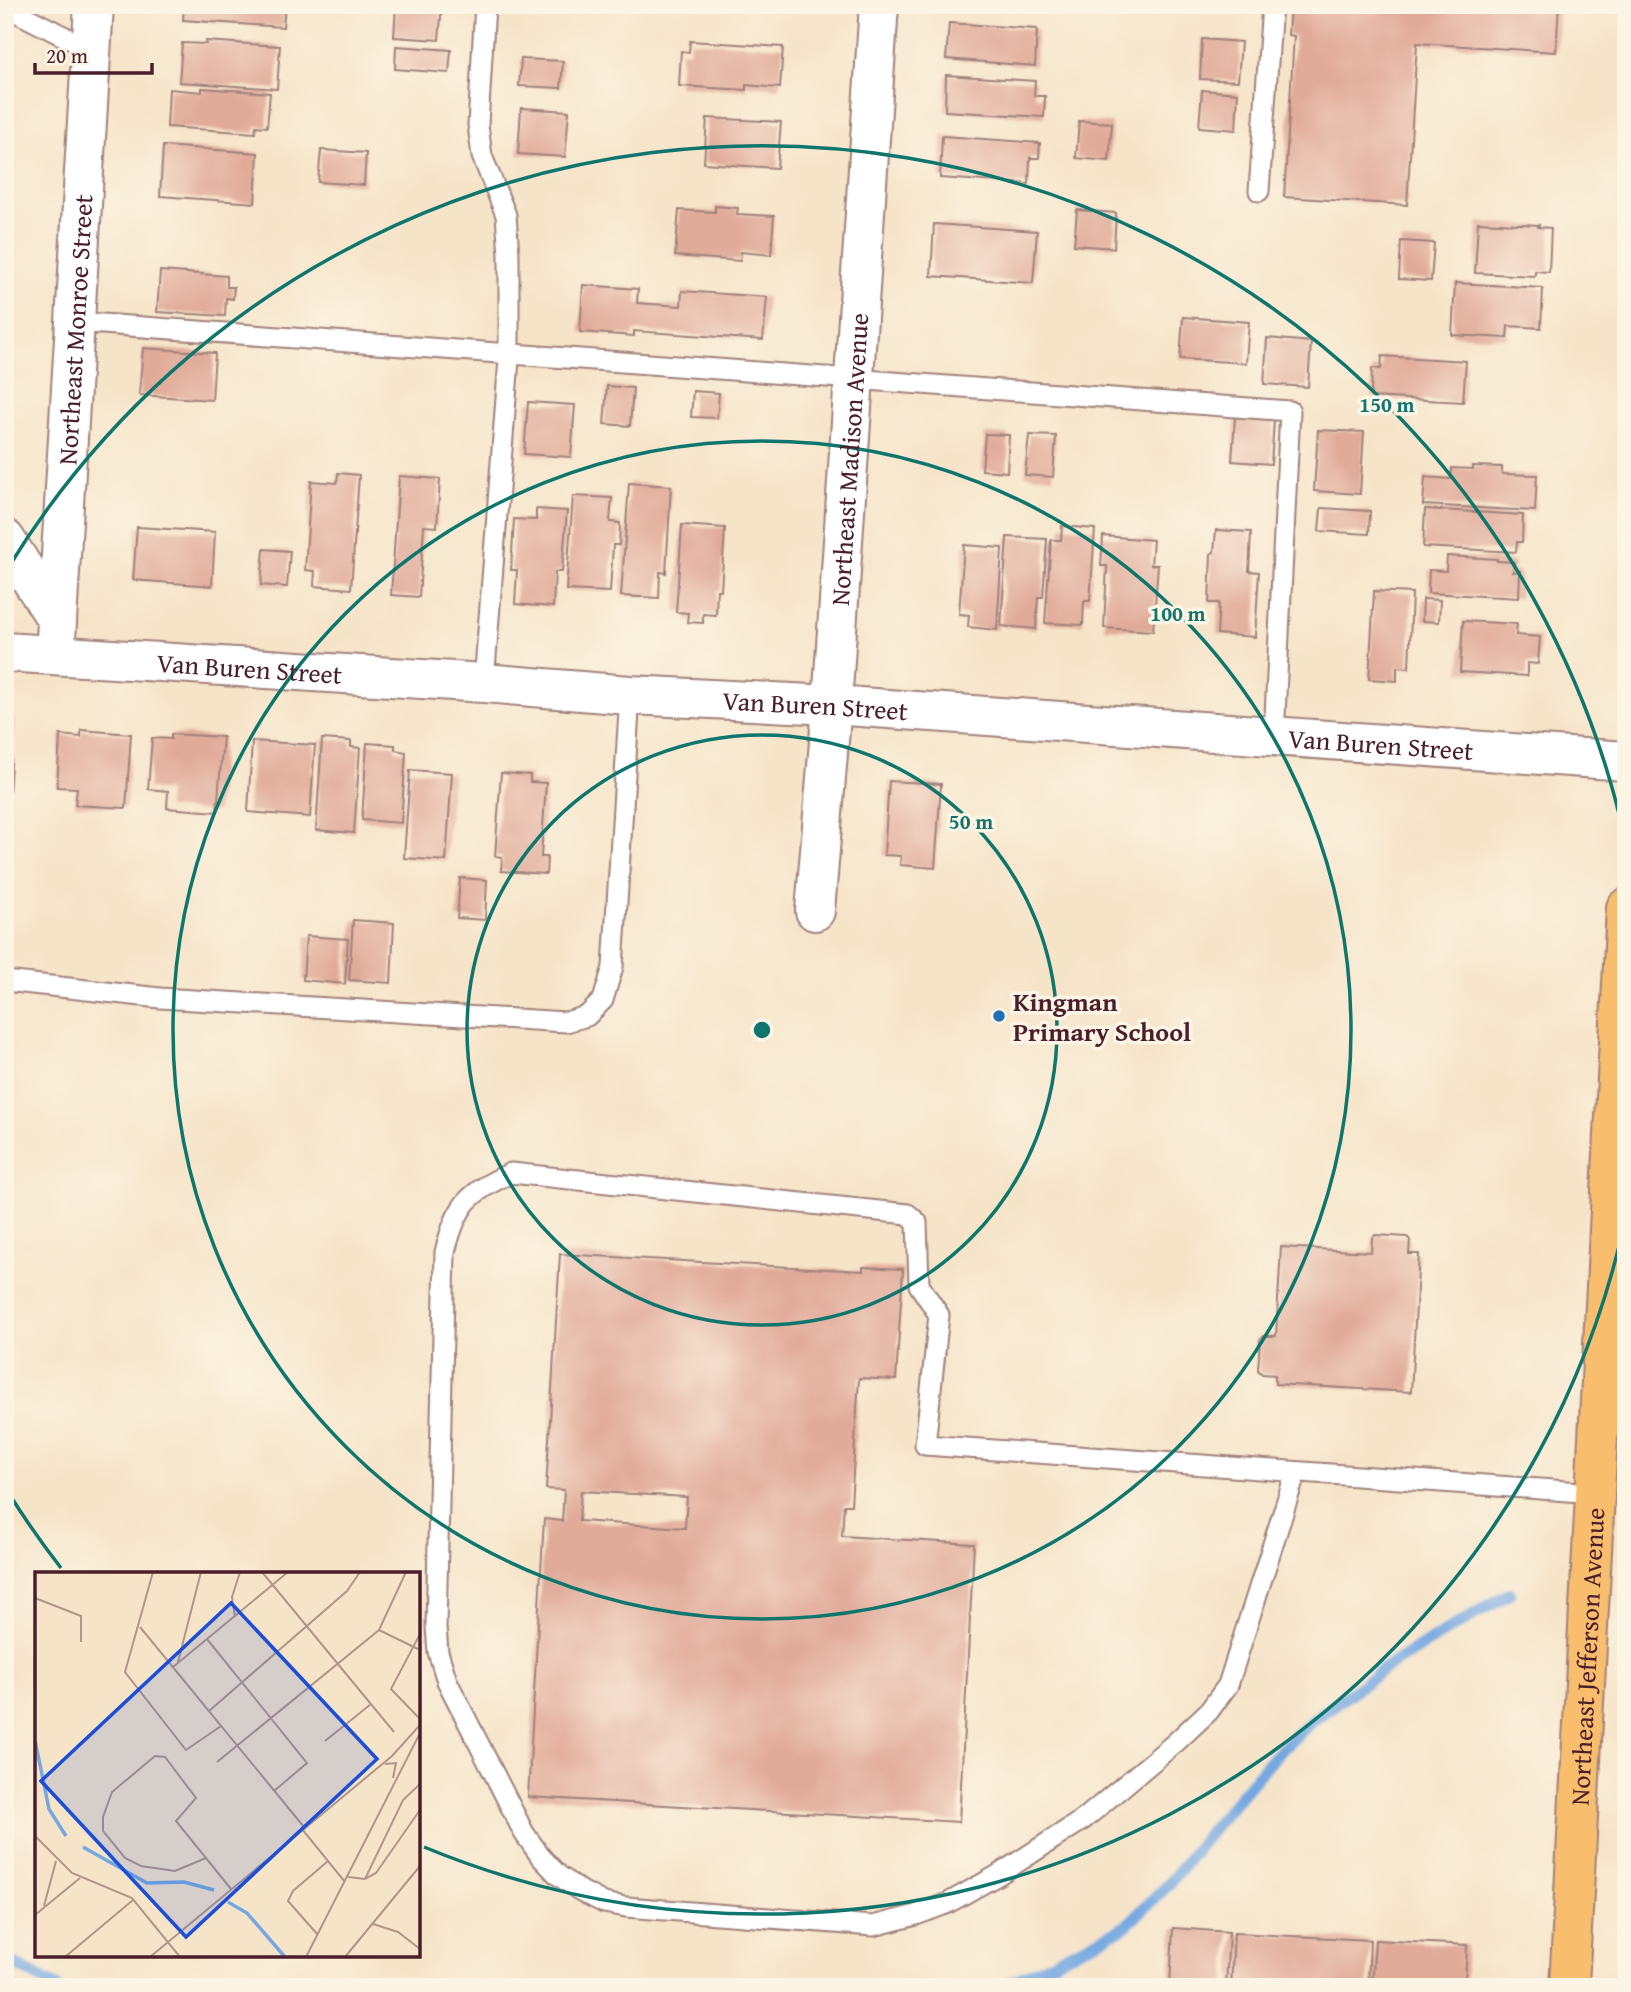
<svg xmlns="http://www.w3.org/2000/svg" width="1631" height="1992" viewBox="0 0 1631 1992" font-family="'Gentium Book Plus',serif">
<style>
.lines{fill:none;stroke-linecap:round;stroke-linejoin:round}
.stream{stroke:#75a8e1;stroke-width:12}
.building{fill:#e1ab9a;fill-rule:evenodd}
.lane-casing{stroke:#a0827a;stroke-width:23}
.street-casing{stroke:#a0827a;stroke-width:42}
.primary-casing{stroke:#a0827a;stroke-width:42}
.lane{stroke:#fff;stroke-width:19}
.street{stroke:#fff;stroke-width:38}
.primary{stroke:#f9be6d;stroke-width:38}
.ring{fill:none;stroke:#0f766e;stroke-width:3.5}
.poi-dot{fill:#1f6fb2;stroke:#fcf5e5;stroke-width:2.5}
.labels{text-anchor:middle;dominant-baseline:central;stroke-width:7;stroke-linejoin:round;paint-order:stroke}
.street-label{font-size:26px;fill:#4a1f2b;stroke:#fcf5e5}
.poi-label{font-size:26px;font-weight:bold;fill:#4a1f2b;stroke:#fcf5e5;text-anchor:start}
.inset-river{fill:none;stroke:#75a8e1;stroke-width:3.5}
.inset-road{fill:none;stroke:#b1958a;stroke-width:2}
.view{fill:#1d4ed8;fill-opacity:0.15;stroke:#1d4ed8;stroke-width:3.5}
.inset-edge{fill:none;stroke:#4a1f2b;stroke-width:3.5}
.centre{fill:#0f766e;stroke:#fcf5e5;stroke-width:3.5}
.ring-label{font-size:21px;text-anchor:middle;font-weight:bold;fill:#0f766e;stroke:#fcf5e5;stroke-width:7;stroke-linejoin:round;paint-order:stroke}
</style>
<rect width="100%" height="100%" fill="#fcf5e5"/>
<filter id="ink" filterUnits="userSpaceOnUse"><feTurbulence type="fractalNoise" baseFrequency=".0143" numOctaves="2"/><feDisplacementMap in="SourceGraphic" scale="14" xChannelSelector="R" yChannelSelector="G"/><feConvolveMatrix kernelMatrix="1 2 1 2 8 2 1 2 1" color-interpolation-filters="sRGB"/></filter>
<filter id="wash" filterUnits="userSpaceOnUse"><feTurbulence type="fractalNoise" baseFrequency=".00686" numOctaves="4" result="noise"/><feDisplacementMap in="SourceGraphic" scale="28" xChannelSelector="R" yChannelSelector="G"/><feGaussianBlur stdDeviation="1.57" result="paint"/><feColorMatrix in="noise" values="0 0 0 0 0 0 0 0 0 0 0 0 0 0 0 0 0 1.4 0 .05"/><feComposite in="paint" operator="in"/></filter>
<g filter="url(#wash)">
<rect width="100%" height="100%" fill="#f6e4c9"/>
<g class="lines">
<path class="stream" d="M5,1959L57,1987
M1002,1987L1125,1927L1169,1884L1216,1824L1272,1759L1311,1722L1388,1666L1510,1593"/>
</g>
<g id="blocks">
<path class="building" d="M184,5H285L283,27L183,20Z
M396,5H442L439,40L394,37Z
M1290,5H1559L1556,52L1417,43L1407,205L1284,197L1294,36L1288,35Z
M949,23L1037,29L1035,66L946,59Z
M1202,39L1241,42L1238,81L1200,79Z
M206,41L280,46L277,89L179,82L182,43L206,44Z
M690,41L783,47L780,88L746,85V90L679,86L681,51L689,52Z
M396,46L451,50L449,73L395,69Z
M521,59L563,61L561,88L519,86Z
M946,75L1035,81L1034,96H1045L1044,117L945,111Z
M202,88L270,93L267,127L256,126L255,133L167,127L169,89L202,92Z
M1202,90L1238,93L1236,130L1199,127Z
M521,108L569,111L565,157L518,154Z
M707,118L781,122L777,168L704,163Z
M1079,121L1112,123L1109,161L1076,158Z
M942,136L1040,143L1039,158H1030L1029,184L940,178Z
M163,146L258,153L255,203L160,196Z
M321,150L366,153L364,185L318,182Z
M715,206L738,208L737,214L774,216L771,255L741,252L740,261L675,256L679,210L715,212Z
M1077,210L1116,213L1114,248L1074,245Z
M1478,222L1539,225L1538,227L1551,228L1549,272L1535,271V276L1475,273Z
M934,224L1037,231L1033,283L931,276Z
M1401,241L1434,243L1431,281L1399,279Z
M160,271L227,276V287H234L233,299L226,298L225,316L157,312Z
M1455,283L1543,288L1541,328L1508,326L1507,338L1452,335Z
M583,285L638,289L637,303L681,306L682,291L767,297L763,340L634,331V336L580,332Z
M1183,317L1249,322L1246,363L1180,359Z
M1267,338L1311,342L1308,387L1264,384Z
M143,348L215,353L212,400L139,395Z
M1382,356L1466,361L1463,402L1371,397L1372,368L1381,369Z
M607,386L633,388L630,426L604,424Z
M693,391L719,393L717,418L691,417Z
M528,402L575,405L571,457L524,454Z
M1235,417L1274,420L1271,464L1232,461Z
M1318,430L1364,432L1360,494L1314,491Z
M985,434L1009,435L1007,472L982,470Z
M1029,435L1056,436L1053,477L1025,475Z
M1473,466L1502,467V474L1537,475L1535,511L1423,505L1425,477L1451,479L1452,468L1473,469Z
M338,473L359,475L351,589L314,586L315,571L305,570L311,481L337,483Z
M399,476L440,479L437,527L424,526L419,597L391,595Z
M629,483L671,486L666,573L660,572L659,598L621,596Z
M573,496L612,498L610,522L620,523L619,545H613L610,592L566,590Z
M1321,508L1370,511L1369,534L1319,531Z
M536,509L567,511L562,572H555L553,607L515,604L517,570H511L514,519L536,520Z
M1425,509L1523,515L1522,542H1517L1516,552L1423,547Z
M682,525L725,528L721,590H717L716,615L703,614V623L687,622L688,613L676,612Z
M1062,526L1095,529L1090,601H1084L1083,625L1045,623L1051,540H1061Z
M137,527L215,532L212,586L133,580Z
M1216,530L1251,532L1249,571L1259,572L1255,637L1217,634L1219,603H1209L1211,554L1214,552Z
M1103,536L1153,540L1151,565H1158L1153,631L1104,628L1107,566H1101Z
M1007,537L1047,539L1043,597H1038L1036,629L1001,626Z
M964,545L1002,548L997,630L968,627L969,615L959,614Z
M264,549L290,551L287,587L261,585Z
M1447,556L1497,559V561L1514,562L1513,572L1520,571L1519,598L1428,593L1429,570L1446,571Z
M1374,591L1412,593L1409,668L1397,667V681L1369,679Z
M1423,599L1440,600L1439,622L1422,621Z
M1463,621L1517,624L1516,635L1540,637L1538,664L1527,663V676L1460,672Z
M5,719H14L9,794H5Z
M81,730L131,734L126,808L75,805L77,788L57,787L60,735L81,737Z
M171,734L223,737L217,812L167,808L168,791L148,789L152,738L171,739Z
M322,739L351,741V747L360,748L354,833L316,830Z
M252,741L315,745L310,817L248,812Z
M367,743L395,745V750L406,752L401,823L362,820Z
M410,770L452,773L446,861L404,858Z
M501,773L530,775V782L546,783L541,857H547L546,874L501,871L502,857L495,856Z
M889,781L941,784L935,868L900,865L901,856L884,855Z
M460,878L487,880L485,920L457,918Z
M353,920L394,923L391,983L349,980Z
M306,936L348,939L345,984L303,980Z
M1375,1235L1407,1237L1410,1240L1409,1254H1419L1411,1392L1275,1384V1375L1262,1374L1258,1370L1260,1339L1264,1336H1276L1281,1247L1371,1252L1372,1239Z
M560,1254L863,1271V1267L903,1269L896,1380L859,1378L851,1505H844L842,1536L974,1544L959,1822L528,1797L544,1519L562,1521L564,1490L546,1489ZM581,1491L687,1497L685,1528L579,1521Z
M1173,1928L1229,1932L1226,1987H1170Z
M1234,1933L1370,1940L1368,1987H1231Z
M1375,1940L1467,1945L1465,1987H1372Z"/>
</g>
</g>
<g filter="url(#ink)">
<use href="#blocks" fill-opacity="0" stroke="#a0827a" stroke-width="2"/>
<g class="lines">
<g class="lane-casing">
<path id="lane" d="M8,5L16,12L91,50
M1259,191L1272,5
M75,322L1290,411L1274,736
M484,683L509,359V255L506,215L482,156L478,125L485,5
M5,981L160,998L566,1022L587,1016L603,1000L613,967L630,695
M1296,1472L1228,1685L1209,1711L1176,1742L1084,1819L998,1875L948,1903L916,1915L873,1926L626,1907L604,1903L579,1890L558,1875L541,1857L524,1833L447,1681L438,1652L436,1627L445,1252C457,1205 467,1193 511,1173L908,1214L917,1222L919,1285L939,1315L925,1445L1595,1493"/>
</g>
<g class="street-casing">
<g id="street">
<path d="M5,539L57,620"/>
<path id="s1" d="M5,652L484,683L630,695L832,705L1626,761"/>
<path id="s2" d="M55,655L94,5"/>
<path id="s3" d="M815,911L832,705L879,5"/>
</g>
</g>
<g class="primary-casing">
<g id="primary">
<path id="s4" d="M1569,1987L1626,908"/>
</g>
</g>
<use href="#lane" class="lane"/>
<use href="#street" class="street"/>
<use href="#primary" class="primary"/>
</g>
</g>
<g class="ring">
<circle cx="762" cy="1030" r="295"/>
<circle cx="762" cy="1030" r="589"/>
<path d="M1625 1221A884 884 0 0 1 424 1847M61 1568A884 884 0 0 1 8 1492M8 568A884 884 0 0 1 1625 839"/>
</g>
<circle class="poi-dot" cx="999" cy="1016" r="7"/>
<g class="labels">
<g class="street-label">
<text stroke="none"><textPath href="#s2" startOffset="326">Northeast Monroe Street</textPath></text>
<text stroke="none"><textPath href="#s3" startOffset="453">Northeast Madison Avenue</textPath></text>
<text stroke="none"><textPath href="#s1" startOffset="245">Van Buren Street</textPath></text>
<text stroke="none"><textPath href="#s1" startOffset="812">Van Buren Street</textPath></text>
<text stroke="none"><textPath href="#s1" startOffset="1379">Van Buren Street</textPath></text>
<text stroke="none"><textPath href="#s4" startOffset="331">Northeast Jefferson Avenue</textPath></text>
</g>
<g class="poi-label">
<text x="1013" y="1001">Kingman<tspan x="1013" dy="30">Primary School</tspan></text>
</g>
</g>
<g transform="translate(35 1572)">
<rect width="385" height="385" fill="#f6e4c9"/>
<path class="inset-river" d="M0,168L14,237L31,264M48,275L112,311L149,310L179,318M193,330L212,341L250,385"/>
<path class="inset-road" d="M118,0L90,100L151,178L186,154M227,0L359,160M0,26L46,44V70M200,45L197,25L205,0M105,55L269,255M344,58L385,78M385,62L356,117L385,147M172,67L272,191L239,219M143,90L166,0M138,95L253,0M174,139L312,19L325,0M290,169L336,132M182,190L344,58L371,0M350,192L361,191L358,206M267,257L310,310M0,264L37,301L97,326L145,385M171,286L140,299L106,294L90,286L68,259V245L77,220L120,184L130,185L161,226L141,249L196,317M313,305L330,307L341,301L385,238M330,307L368,228L385,212M9,334L21,289M0,343L45,306M338,352L363,360L385,377M283,363L253,329L258,319L293,289M30,385L98,328M115,385L357,184L385,153M271,385L385,161M310,385L385,294"/>
<path class="view" d="M196,31L342,187L151,365L6,209Z"/>
<rect width="385" height="385" class="inset-edge"/>
</g>
<circle cx="762" cy="1030" r="10" class="centre"/>
<g class="ring-label">
<text x="1387" y="412">150 m</text>
<text x="1178" y="621">100 m</text>
<text x="971" y="829">50 m</text>
</g>
<rect width="1631" height="1992" fill="none" stroke="#fcf5e5" stroke-width="28"/>
<path d="M35 63v10h117v-10" fill="none" stroke="#4a1f2b" stroke-width="3.5"/>
<text x="46" y="63" font-size="21" fill="#4a1f2b" stroke="#fcf5e5" stroke-width="5" paint-order="stroke">20 m</text>
</svg>
